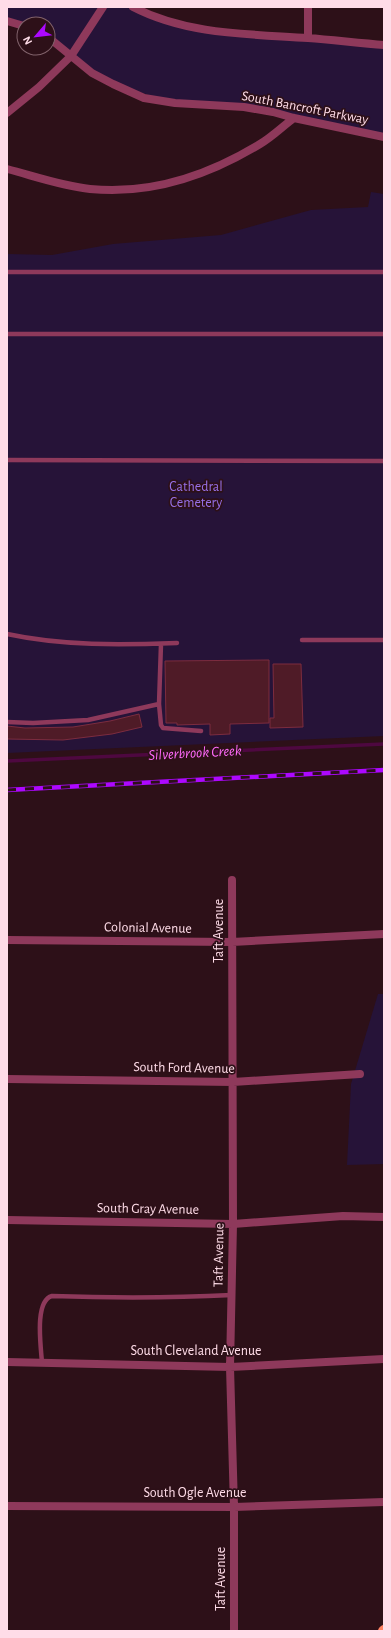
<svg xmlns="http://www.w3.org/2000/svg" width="391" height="1638" viewBox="0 0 391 1638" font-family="'Alegreya Sans',sans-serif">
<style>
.green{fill:#261338}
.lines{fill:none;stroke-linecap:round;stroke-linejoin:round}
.stream{stroke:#4e0840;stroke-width:3.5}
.building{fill:#4f1b27;stroke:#7c2c3f}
.service{stroke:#8e395b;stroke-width:4.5}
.minor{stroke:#8e395b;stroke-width:8}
.primary{stroke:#ff8163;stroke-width:10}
.rail-casing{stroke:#ad08ff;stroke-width:4.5}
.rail{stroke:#2d1018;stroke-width:3;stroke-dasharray:9;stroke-linecap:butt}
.labels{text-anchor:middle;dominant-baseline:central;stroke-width:3.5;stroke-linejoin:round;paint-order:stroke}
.street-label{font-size:14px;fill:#ffdce8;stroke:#2d1018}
.park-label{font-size:14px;fill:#9771e9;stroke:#2d1018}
.water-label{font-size:15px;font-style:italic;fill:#ff6afb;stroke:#2d1018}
</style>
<rect width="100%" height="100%" fill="#2d1018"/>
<path class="green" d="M7,7H133L195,28L384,45V137L273,112L175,103L113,84L48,37V24H24L7,21Z
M371,192L384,194V736L7,753V254L52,255L113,244L221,235L311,210L368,207Z
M378,994H384V1164L347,1165L351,1084Z"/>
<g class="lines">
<path class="stream" d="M7,761L384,744"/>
</g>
<path class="building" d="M269,660V723L230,724V734L210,735V724L177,725V723H166L165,661Z
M273,664H301L303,727L270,728V718H274Z
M139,714L142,727L112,734L63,740L7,739V726L25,728L73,727L110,721Z"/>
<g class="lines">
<path class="service" d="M7,272H384
M7,334H384
M7,460L384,461
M7,634C63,646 120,645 177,643
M302,640H384
M161,644L159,704L161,725L163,728L201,731
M7,722L33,723L88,720L159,704
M42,1363C41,1347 34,1301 52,1296C112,1298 172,1298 232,1295"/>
<path class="minor" d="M133,7C187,35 249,34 308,38C333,40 359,43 384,45
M7,21L24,26
M48,37L92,73L113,84L144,98L175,103L244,107L273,112L294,118L384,137
M308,38V7
M7,113L39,87L71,56L103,7
M7,169C34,176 62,186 90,189C150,195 209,175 260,144C272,137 283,126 294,118
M232,880L233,1224L230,1367L234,1507V1631
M7,940L232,942L384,934
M7,1079L233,1082L360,1074
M7,1220L233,1224L343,1216L384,1217
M7,1362L230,1367L384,1359
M7,1506L234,1507L384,1502"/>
<path class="primary" d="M383,1631L384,1630"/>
<g class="rail-casing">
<path id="rail" d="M7,790L384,770"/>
</g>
<use href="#rail" class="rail"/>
</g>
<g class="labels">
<g class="street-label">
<text transform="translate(305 108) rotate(11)">South Bancroft Parkway</text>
<text transform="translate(148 928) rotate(1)">Colonial Avenue</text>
<text transform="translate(219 931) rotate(-90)">Taft Avenue</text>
<text transform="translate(184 1068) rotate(1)">South Ford Avenue</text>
<text transform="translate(148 1209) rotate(1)">South Gray Avenue</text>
<text transform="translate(219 1255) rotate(-89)">Taft Avenue</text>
<text x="196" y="1351">South Cleveland Avenue</text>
<text x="195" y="1493">South Ogle Avenue</text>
<text transform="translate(221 1579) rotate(-90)">Taft Avenue</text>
</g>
<g class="park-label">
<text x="196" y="487">Cathedral<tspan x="196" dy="16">Cemetery</tspan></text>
</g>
<g class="water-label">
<text transform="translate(195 753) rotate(-3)">Silverbrook Creek</text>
</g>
</g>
<rect width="391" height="1638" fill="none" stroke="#ffdce8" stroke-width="16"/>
<g transform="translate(36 36) rotate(242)"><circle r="19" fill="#2d1018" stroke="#81626b"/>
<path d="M0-3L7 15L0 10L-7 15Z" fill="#ad08ff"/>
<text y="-6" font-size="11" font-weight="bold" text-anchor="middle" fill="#ffdce8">N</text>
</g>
</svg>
